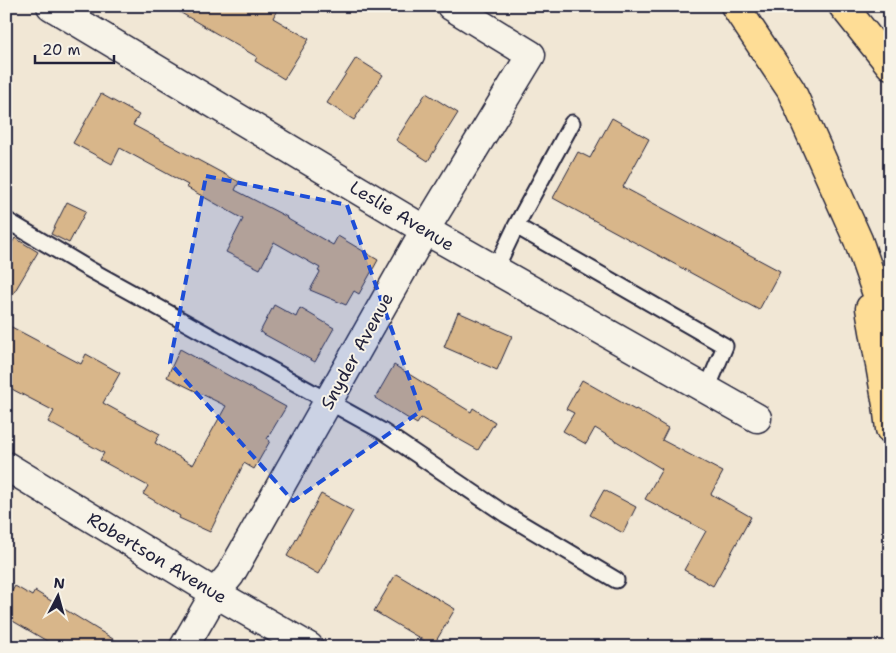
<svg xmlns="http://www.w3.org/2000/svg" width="896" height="653" viewBox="0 0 896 653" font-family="'Shantell Sans',sans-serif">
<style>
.building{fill:#d8b68a;stroke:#22223b}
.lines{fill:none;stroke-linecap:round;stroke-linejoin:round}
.lane-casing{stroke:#22223b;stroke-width:19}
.street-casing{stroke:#22223b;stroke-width:31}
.secondary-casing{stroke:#22223b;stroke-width:31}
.highway-casing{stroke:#22223b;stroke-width:31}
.lane{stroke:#f7f3e8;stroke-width:15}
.street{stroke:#f7f3e8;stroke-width:28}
.secondary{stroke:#f7f3e8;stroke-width:28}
.highway{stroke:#fedd96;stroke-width:28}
.marked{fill:#1d4ed8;fill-opacity:0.2;stroke:#1d4ed8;stroke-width:4;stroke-dasharray:10 6;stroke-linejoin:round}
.labels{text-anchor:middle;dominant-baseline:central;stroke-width:4;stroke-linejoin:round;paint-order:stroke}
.street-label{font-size:18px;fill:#22223b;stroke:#f7f3e8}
</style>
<rect width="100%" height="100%" fill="#f1e7d5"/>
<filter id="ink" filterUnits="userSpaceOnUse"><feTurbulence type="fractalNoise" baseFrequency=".02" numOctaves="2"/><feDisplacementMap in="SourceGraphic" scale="10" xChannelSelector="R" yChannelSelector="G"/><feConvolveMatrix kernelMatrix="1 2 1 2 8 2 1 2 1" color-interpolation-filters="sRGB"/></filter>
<g filter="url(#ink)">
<path class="building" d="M169,6H279L273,18L309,39L284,79L255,61L257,57Z
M356,58L383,75L354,120L327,103Z
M426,93L458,113L428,161L396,140Z
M101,94L139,115L133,125L239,182L235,190L287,217L286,218L333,245L338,236L378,260L359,294L354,291L346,305L310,290L320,272L318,271L320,268L274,242L260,269L226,252L243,219L186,187L188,185L120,148L112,164L73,143Z
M612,118L649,139L623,187L780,271L759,310L553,198L578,152L590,158Z
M67,202L86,211L69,243L51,234Z
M15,238L38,252L6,306V253Z
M274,305L296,317L300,308L334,328L315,362L260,332Z
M458,312L512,336L497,370L444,347Z
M6,324L81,364L86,354L120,373L103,403L160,434L155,443L193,465L226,406L167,377L180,349L286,407L267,439L270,441L254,469L244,463L210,532L179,518L180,516L143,494L148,486L100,460L104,453L48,422L54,411L6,386Z
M394,365L471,412L473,408L495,422L478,450L421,418L417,424L375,398Z
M582,380L635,410L636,409L668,428L662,440L723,472L711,494L751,517L713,586L684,570L706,531L645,499L662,469L595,428L586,444L563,431L574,413L566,409Z
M604,490L636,507L623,533L590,515Z
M321,494L353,511L318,574L287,556Z
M396,574L455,609L433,646L374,611Z
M15,586L32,596L35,591L126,647H57L6,617V601Z"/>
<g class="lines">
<g class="lane-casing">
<path id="lane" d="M6,220L87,268L382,431L505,514L616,580
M516,226L725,346L707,389
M495,270L516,226L572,123"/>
</g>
<g class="street-casing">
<path id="street" d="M51,6L425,230L757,418
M184,647L215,593L230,575L425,230L531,55L451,6"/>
</g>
<g class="secondary-casing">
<path id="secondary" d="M6,466L215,593L309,647"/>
</g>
<g class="highway-casing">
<path id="highway" d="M735,6L791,90L858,240L890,331
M843,6L890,65
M870,308L887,405L890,429"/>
</g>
<use href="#lane" class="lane"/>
<use href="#street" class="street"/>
<use href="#secondary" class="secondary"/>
<use href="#highway" class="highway"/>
</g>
</g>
<path class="marked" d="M206,176L347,205L421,411L293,501L170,363Z"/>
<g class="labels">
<g class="street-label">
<text transform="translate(402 216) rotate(31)">Leslie Avenue</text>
<text transform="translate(357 351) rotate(-61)">Snyder Avenue</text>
<text transform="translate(157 558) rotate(31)">Robertson Avenue</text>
</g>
</g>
<rect width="896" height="653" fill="none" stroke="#f7f3e8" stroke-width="25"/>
<rect x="12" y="12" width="871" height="628" fill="none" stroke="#22223b" stroke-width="2" filter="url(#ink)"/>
<g transform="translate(58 596) rotate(6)" stroke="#f7f3e8" stroke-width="4" paint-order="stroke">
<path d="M0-4L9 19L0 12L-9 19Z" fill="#22223b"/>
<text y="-8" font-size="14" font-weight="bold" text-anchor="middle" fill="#22223b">N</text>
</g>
<path d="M35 55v8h79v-8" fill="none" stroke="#22223b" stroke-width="2.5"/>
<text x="42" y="55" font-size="15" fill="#22223b" stroke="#f7f3e8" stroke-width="4" paint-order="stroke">20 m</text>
</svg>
